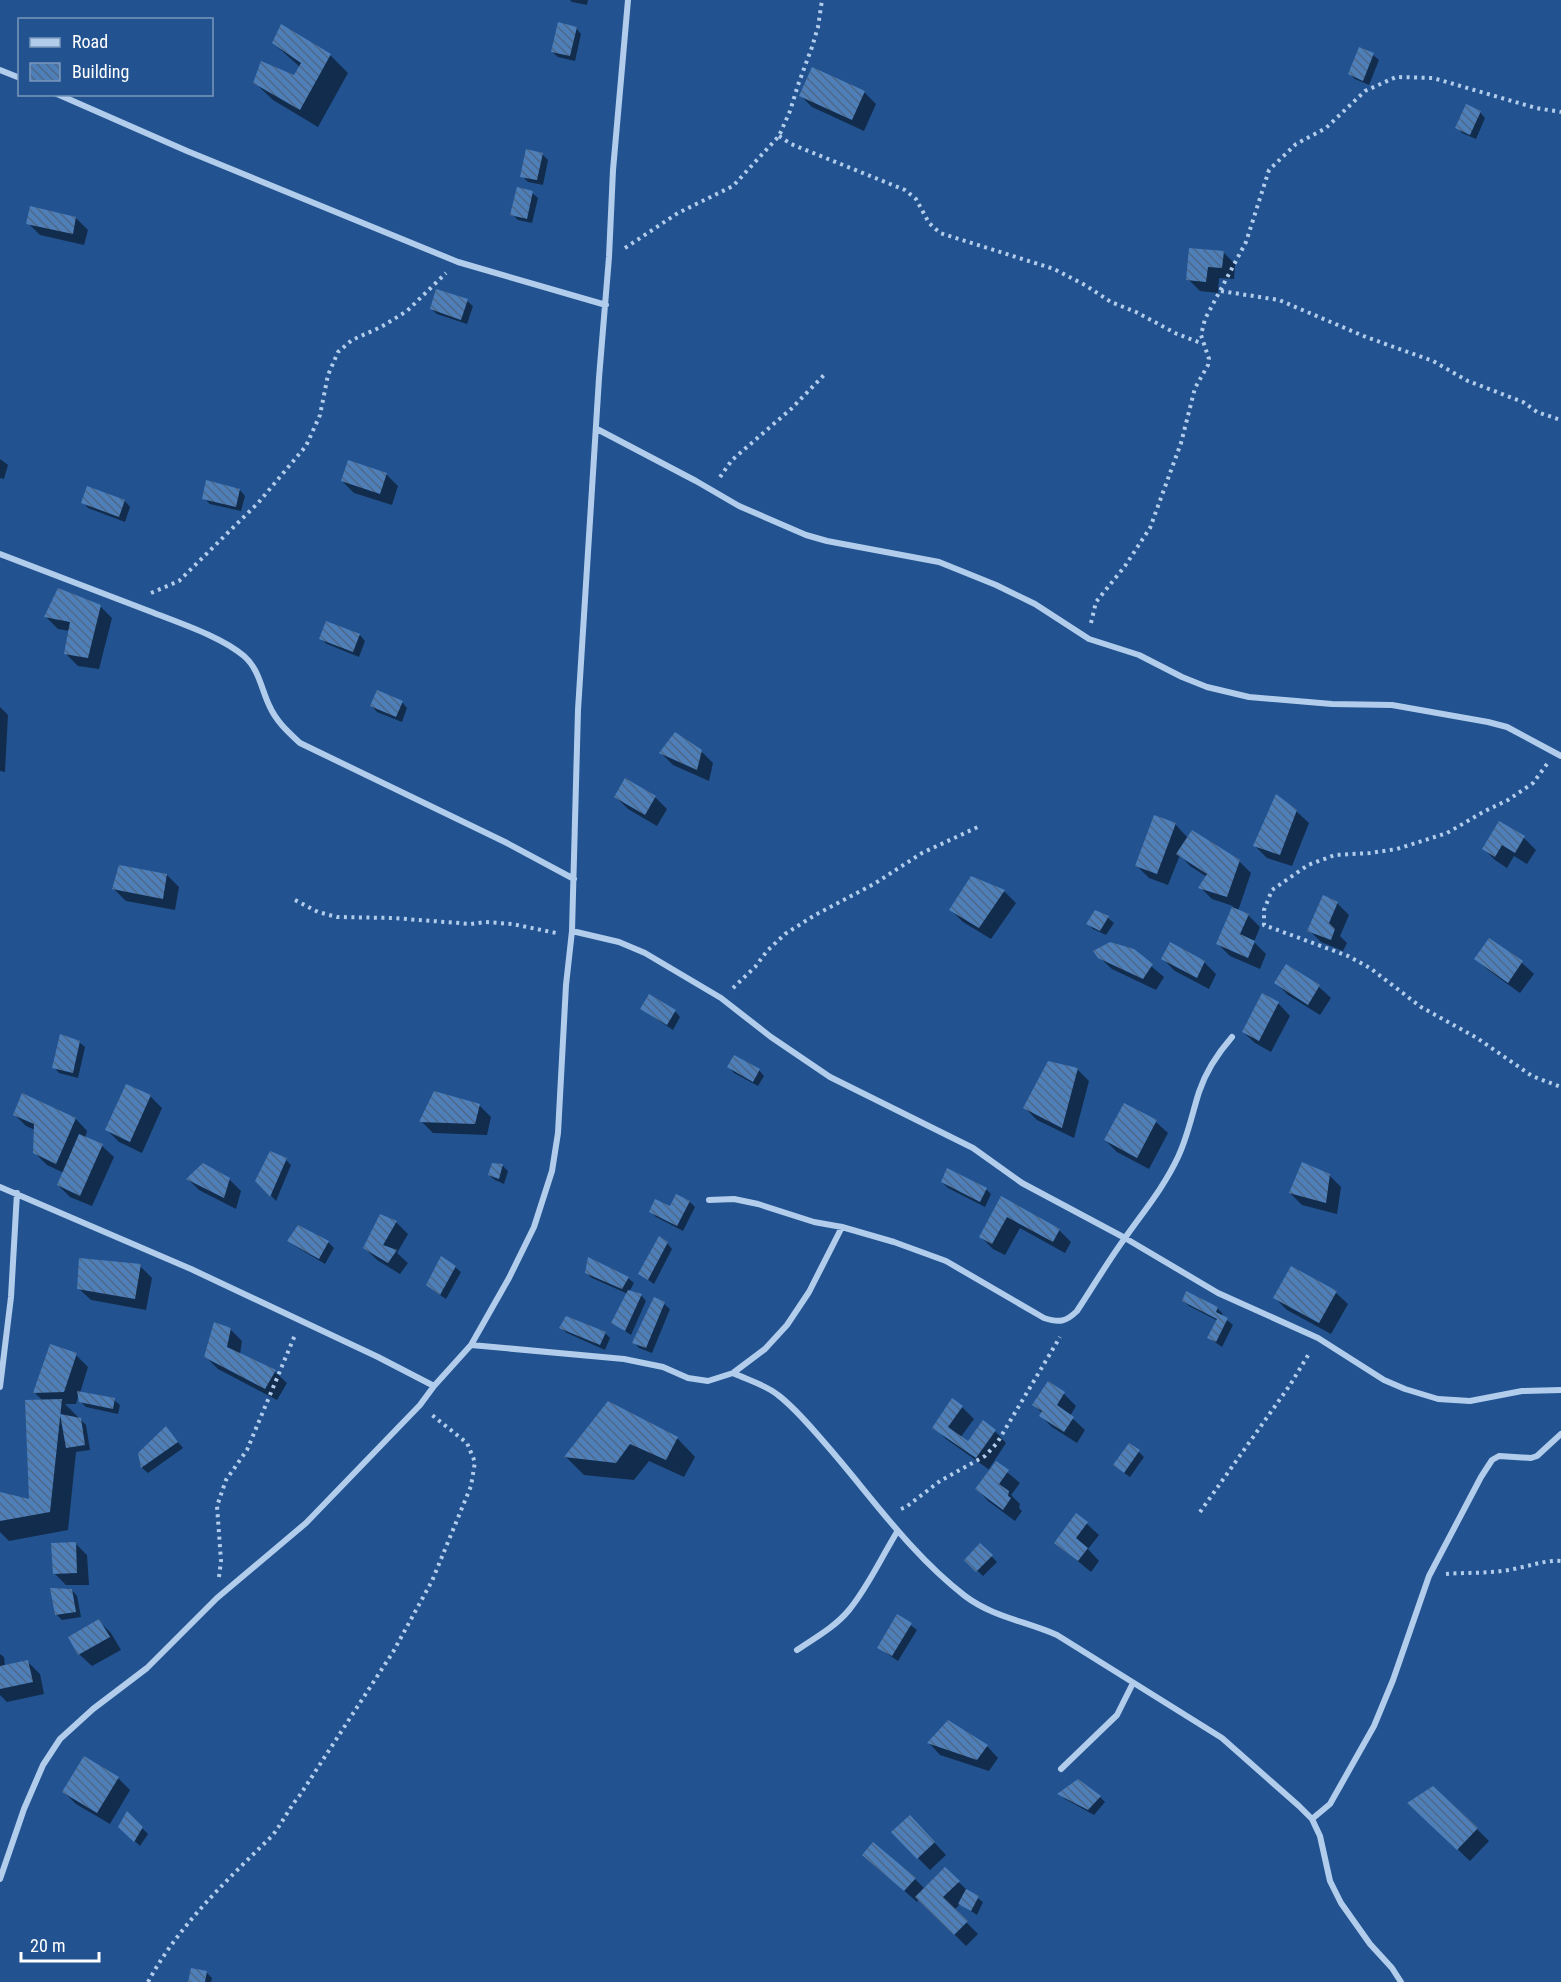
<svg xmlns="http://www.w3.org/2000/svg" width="1561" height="1982" viewBox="0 0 1561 1982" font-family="'Roboto Condensed',sans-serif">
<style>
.shadow{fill:#0007}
.building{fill:url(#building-back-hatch)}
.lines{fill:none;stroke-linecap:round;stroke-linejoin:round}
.path{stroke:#b2cdec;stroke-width:4;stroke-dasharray:3 4.5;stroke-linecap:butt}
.street{stroke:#b2cdec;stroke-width:6}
</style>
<defs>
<pattern id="building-back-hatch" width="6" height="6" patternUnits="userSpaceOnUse" patternTransform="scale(1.5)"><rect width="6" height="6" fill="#4f7fb8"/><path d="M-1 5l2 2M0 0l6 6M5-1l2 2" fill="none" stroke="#4e6887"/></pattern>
</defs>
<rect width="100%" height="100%" fill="#225390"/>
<path class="shadow" d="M570,0H588L587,5L572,2Z
M576,28L581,34L575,61L558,57L552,52Z
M273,43L330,55L348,73L318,127L273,100L254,82L294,77L300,67Z
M1373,55L1379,60L1369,85L1355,79L1350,74Z
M812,69L864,92L876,104L864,131L812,107L801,96Z
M1480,112L1485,118L1476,139L1462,133L1457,127Z
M542,154L548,160L543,185L528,182L522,176Z
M532,193L538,198L532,223L518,220L512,214Z
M76,218L88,230L84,245L40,235L28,223Z
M1223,252L1235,264L1234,279L1219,278L1218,293L1200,291L1188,279Z
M467,301L473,306L467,324L437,314L431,309Z
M0,459L8,465L4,479L0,478Z
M386,474L398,486L392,505L354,493L342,481Z
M88,488L125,501L130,507L125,522L88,508L83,502Z
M240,490L245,496L241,511L210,504L204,498Z
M100,606L112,618L99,669L78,666L66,654L70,631L58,629L46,617Z
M327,623L360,635L365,641L359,657L327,644L321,639Z
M402,702L407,708L402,722L377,712L372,706Z
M0,707L8,715L5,772L0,771Z
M701,751L713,763L709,781L673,765L661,753Z
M616,797H655L667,809L657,826L628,809Z
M1296,811L1309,823L1292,866L1267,858L1255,846Z
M1175,824L1188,838L1239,861L1251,873L1238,911L1248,915L1260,927L1254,942L1266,954L1260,969L1230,956L1218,944L1233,906L1212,899L1200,887L1207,877L1190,866L1180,855L1168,885L1149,878L1137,866Z
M1524,838L1536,850L1527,864L1514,856L1507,868L1495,860L1484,849Z
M167,875L179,887L175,910L126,901L114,889Z
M972,878L1004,891L1016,903L991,939L963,922L951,910Z
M1337,903L1349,915L1340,936L1347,943L1343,951L1321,942L1309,930Z
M1096,912L1108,918L1114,923L1106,935L1093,929L1088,924Z
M1171,944L1204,962L1216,974L1209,989L1175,971L1163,959Z
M1133,951L1164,977L1156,990L1112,969L1099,957Z
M1476,959L1522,963L1534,974L1520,993L1488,970Z
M1276,983L1319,987L1331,998L1320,1015L1288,995Z
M1263,995L1279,1004L1290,1016L1271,1052L1255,1043L1243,1032Z
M642,1009L675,1011L680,1017L673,1030Z
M79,1042L85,1047L78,1078L59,1073L54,1067Z
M729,1067L759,1070L764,1076L758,1086L734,1073Z
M1077,1069L1089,1081L1074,1138L1037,1120L1025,1108Z
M23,1095L76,1119L87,1131L85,1138L102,1146L114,1157L92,1206L70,1197L58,1185L64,1173L47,1165L35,1153V1130L26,1126L14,1114Z
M150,1096L162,1108L142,1153L119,1142L107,1130Z
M479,1105L491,1117L487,1135L433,1133L421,1121Z
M1156,1122L1168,1133L1149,1169L1117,1152L1105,1140Z
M286,1160L291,1165L276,1201L257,1181Z
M493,1164L503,1166L508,1171L504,1184L495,1180L489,1175Z
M1329,1175L1341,1187L1337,1214L1302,1205L1290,1193Z
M188,1179H229L241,1191L236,1209L199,1190Z
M942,1182L986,1189L991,1194L985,1207L948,1188Z
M1002,1198L1059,1230L1071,1242L1065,1253L1020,1228L1005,1255L993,1249L981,1237Z
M690,1202L695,1207L683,1231L656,1217L651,1212L670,1208Z
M381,1216L396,1222L408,1234L397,1253L408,1263L400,1274L377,1260L365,1248Z
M299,1227L328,1242L334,1248L325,1264L295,1246L289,1241Z
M667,1243L672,1249L654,1284L640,1274Z
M140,1266L152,1278L146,1310L91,1300L78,1288Z
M455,1267L461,1272L446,1299L433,1290Z
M586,1273L628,1278L634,1283L629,1292L641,1295L646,1301L631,1335L613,1323L628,1294L592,1278Z
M1187,1293L1218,1309L1223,1314L1222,1316L1233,1325L1222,1347L1209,1338L1218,1321L1189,1306L1183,1300Z
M1336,1293L1348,1304L1331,1334L1287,1310L1275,1298Z
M664,1304L670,1309L652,1353L639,1348L634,1342Z
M561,1328L605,1333L610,1338L605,1350L567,1333Z
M230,1329L242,1341L240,1354L275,1372L287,1383L277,1400L218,1369L206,1357Z
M76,1355L88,1367L80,1393L114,1400L120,1405L118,1414L86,1407L80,1401L79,1394L76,1404H65L86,1425L90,1450L76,1452L68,1530L9,1541L0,1532V1494L30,1501L43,1401L35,1393Z
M1048,1383L1064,1394L1076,1406L1070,1416L1085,1430L1077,1443L1052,1427L1041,1416L1042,1413L1034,1405Z
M608,1403L677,1438L695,1457L684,1477L649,1461L634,1480L584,1475L566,1457Z
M962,1407L974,1419L960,1438L968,1443L995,1431L1006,1443L989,1469L991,1470L996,1463L1020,1483L1011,1495L1020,1504L1019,1508L1022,1511L1015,1521L988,1501L977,1489L991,1471L946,1439L934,1427Z
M166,1428L183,1448L148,1473L142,1468L140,1453Z
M1139,1452L1144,1457L1130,1477L1120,1470Z
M1077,1515L1099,1535L1088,1549L1099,1561L1091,1572L1056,1543Z
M75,1543L87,1555L89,1585H66L54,1573Z
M980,1545L997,1562L983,1576L966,1560Z
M72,1590L77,1596L81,1617L62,1620L57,1615Z
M898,1616L917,1630L898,1661L879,1648Z
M99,1621L111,1633L121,1650L92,1666L80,1655L70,1637Z
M0,1654L4,1657L5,1666L28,1662L40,1674L44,1694L7,1702L0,1695Z
M929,1743L987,1746L998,1758L989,1771L940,1755Z
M85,1758L118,1778L130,1790L110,1824L76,1804L64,1792Z
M1060,1794L1100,1797L1105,1802L1094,1815L1065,1799Z
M128,1814L148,1834L140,1846L120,1827Z
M1421,1814L1477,1829L1489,1841L1470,1861Z
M922,1829L946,1855L930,1870L918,1858Z
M864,1855L915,1879L925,1889L945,1869L969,1892L983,1902L977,1915L960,1904L954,1910L978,1934L966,1946L919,1899L917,1902Z
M207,1973L212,1978L211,1982H189Z"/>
<path class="building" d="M558,22L577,27L570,56L551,52Z
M281,24L331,54L300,110L253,83L261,61L294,75L301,63L272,43Z
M1359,47L1374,53L1363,81L1348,74Z
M812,67L865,91L852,120L799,96Z
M1466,104L1481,111L1470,135L1455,128Z
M526,149L543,153L537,180L520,177Z
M517,187L533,191L527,219L510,215Z
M30,206L76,217L73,234L26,224Z
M1189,248L1224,251L1222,268L1208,267L1206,282L1186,280Z
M436,289L468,299L461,320L430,309Z
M348,460L387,473L380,494L341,481Z
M206,480L240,489L236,507L202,499Z
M87,486L125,500L119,517L81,503Z
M58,588L101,605L88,658L64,654L70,622L44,617Z
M326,621L360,634L353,652L319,639Z
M377,690L403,701L396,717L370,706Z
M675,732L702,750L697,770L659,753Z
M625,778L656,796L645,815L614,797Z
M1276,794L1297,810L1280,855L1253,846Z
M1154,815L1176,823L1157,874L1135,866Z
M1499,821L1525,836L1515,853L1502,845L1495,857L1482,849Z
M1192,830L1240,860L1227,897L1198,888L1207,874L1176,854Z
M119,865L167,874L163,899L112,889Z
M971,876L1005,890L979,928L949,910Z
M1323,895L1338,902L1329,923L1335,929L1331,940L1307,931Z
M1232,907L1249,914L1240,934L1255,941L1248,958L1216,944Z
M1095,910L1109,916L1100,931L1086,924Z
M1489,938L1523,961L1508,983L1474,959Z
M1110,942L1134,949L1153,964L1143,979L1098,958L1093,951Z
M1170,942L1205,961L1197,978L1161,959Z
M1286,964L1320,985L1308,1005L1274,983Z
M1262,993L1279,1002L1259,1041L1242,1032Z
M649,994L676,1010L667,1025L640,1009Z
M60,1034L80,1041L73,1073L52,1068Z
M734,1055L760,1069L753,1082L727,1067Z
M1048,1061L1078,1068L1062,1128L1023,1108Z
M126,1084L151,1095L130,1142L105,1130Z
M434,1091L480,1104L475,1124L419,1122Z
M22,1093L76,1118L56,1164L33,1153L34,1124L13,1115Z
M1124,1103L1157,1120L1137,1158L1104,1140Z
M79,1134L103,1144L80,1196L57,1185Z
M270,1151L287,1158L270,1197L255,1181Z
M1302,1162L1330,1174L1326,1203L1289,1193Z
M203,1163L230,1178L224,1198L186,1179Z
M492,1163L503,1164L499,1179L488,1175Z
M947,1168L987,1188L980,1202L941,1182Z
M676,1194L690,1201L677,1226L649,1212L655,1199L670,1206Z
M1001,1196L1060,1229L1053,1242L1007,1217L992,1244L979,1237Z
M380,1214L397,1221L383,1245L397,1250L388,1263L363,1248Z
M298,1225L329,1241L319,1259L287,1241Z
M659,1236L668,1242L648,1280L638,1274Z
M441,1256L456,1266L440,1295L426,1285Z
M588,1257L629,1277L622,1289L585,1273Z
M79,1258L141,1264L135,1299L77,1289Z
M1291,1266L1337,1291L1319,1323L1273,1298Z
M628,1290L642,1294L625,1331L611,1323Z
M1186,1291L1218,1307L1216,1312L1228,1318L1216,1342L1207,1338L1217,1319L1182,1301Z
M654,1297L665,1302L646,1348L632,1343Z
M566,1316L606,1332L600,1345L559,1328Z
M214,1322L231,1328L227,1347L276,1370L265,1389L204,1357Z
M50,1344L77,1353L64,1392L33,1393Z
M1048,1381L1065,1392L1057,1405L1074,1417L1064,1432L1039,1416L1042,1411L1032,1405Z
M77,1391L115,1398L113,1409L79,1402Z
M952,1398L963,1406L948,1427L968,1441L983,1420L996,1430L976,1458L932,1428Z
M62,1399L50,1512L0,1521V1492L29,1499L25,1400Z
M608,1401L678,1437L666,1460L630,1444L616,1463L564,1457Z
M60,1414L81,1418L85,1445L66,1448Z
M166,1426L178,1442L141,1468L138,1453Z
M1129,1443L1140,1450L1124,1473L1113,1465Z
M996,1461L1009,1470L999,1484L1009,1491L1008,1496L1011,1498L1003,1510L975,1489Z
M1076,1513L1088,1522L1076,1538L1088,1548L1078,1561L1054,1543Z
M76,1542L77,1573L53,1574L51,1543Z
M980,1543L993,1555L976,1572L964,1560Z
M50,1588L72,1589L76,1612L55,1615Z
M897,1614L912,1623L892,1656L877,1648Z
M99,1619L110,1637L78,1655L68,1637Z
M28,1660L33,1682L0,1689V1666Z
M948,1720L988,1745L977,1760L927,1743Z
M84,1756L119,1777L97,1813L62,1792Z
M1078,1779L1101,1796L1088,1810L1057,1794Z
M1433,1786L1478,1828L1457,1850L1407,1803Z
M127,1811L143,1827L134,1842L118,1827Z
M910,1815L935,1842L917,1859L891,1832Z
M873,1842L916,1878L904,1891L862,1855Z
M945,1867L960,1881L943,1897L968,1921L954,1935L915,1897Z
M966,1889L979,1896L971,1911L958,1904Z
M191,1968L207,1971L205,1982H188Z"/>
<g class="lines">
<path class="path" d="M779,136L791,144L905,190L916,199L929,223L940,233L1054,269L1085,285L1111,302L1136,312L1177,334L1201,343
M625,248L678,213L733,186L779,136L790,111L798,85L812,47L818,27L822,0
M1221,291L1279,300L1366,337L1433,361L1468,381L1523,402L1537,412L1561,420
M720,477L732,460L791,409L825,374
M151,593L179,581L258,503L306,446L320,415L328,375L338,352L352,340L381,327L407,311L446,273
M1091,623L1096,602L1125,566L1150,528L1181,443L1195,388L1208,365L1209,359L1201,335L1205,319L1246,242L1269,170L1296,144L1326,128L1365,91L1396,77L1433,78L1536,108L1561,112
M1547,764L1533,783L1508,800L1485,811L1447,833L1397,849L1370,853L1335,855L1308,865L1272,890L1264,910V925L1348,956L1370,968L1421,1007L1477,1038L1532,1076L1561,1087
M295,900L318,912L337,917L393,918L471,924L486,922L512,924L556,933
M733,988L755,967L767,951L785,934L815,915L874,884L922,853L980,826
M901,1509L906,1507L940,1481L985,1456L997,1443L1060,1337
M1200,1512L1290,1385L1310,1352
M1446,1574C1470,1572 1495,1574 1518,1568C1533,1565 1546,1560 1561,1561
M219,1577L221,1561L217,1506L226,1480L247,1450L295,1335
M148,1982C178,1926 227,1880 272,1836C283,1822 289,1808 300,1795L393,1652L432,1581L471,1486L475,1462L467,1443L432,1415"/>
<path class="street" d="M0,70L20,78
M57,94L187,151L458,262L606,305
M597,429L696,481L739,506L806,535L827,541L939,562L996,585L1035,604L1089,639L1139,655L1182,677L1207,687L1249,697L1332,704L1392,705L1488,722L1507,727L1561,756
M0,554C50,573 100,592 149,611C179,623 220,636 244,656C259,669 261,688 269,705C276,721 287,731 300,743L505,842L574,879
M572,931L619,942L645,953L721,998L771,1037L830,1077L973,1148L1022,1183L1125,1238L1218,1293L1318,1338L1384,1380L1405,1389L1438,1399L1470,1401L1522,1391L1561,1390
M0,1187L191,1269L378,1357L434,1386
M709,1200L734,1199L758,1204L814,1222L842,1227L894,1242L946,1261L1044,1318C1059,1323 1066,1322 1077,1311C1093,1287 1108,1261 1125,1238C1144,1211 1164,1187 1178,1157C1188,1136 1192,1114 1199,1092C1206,1071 1218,1053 1232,1037
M471,1345L624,1359L663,1367L688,1378L708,1381L733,1373L765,1349L787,1325L809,1292L842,1227
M733,1373C748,1380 766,1385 778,1395C795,1408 809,1425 823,1441C869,1493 909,1553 965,1596C993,1617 1025,1621 1057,1635L1222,1738L1299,1806L1312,1819L1320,1836L1330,1881L1341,1903L1370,1944L1392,1968L1401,1982
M0,1387L11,1297L17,1193
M797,1650C815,1638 835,1627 849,1610C868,1587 881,1558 897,1532
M1061,1769L1117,1715L1133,1683
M1312,1819L1330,1804L1374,1726L1393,1680L1429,1576L1481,1477L1492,1460L1499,1456L1531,1458L1537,1456L1561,1434
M0,1879L24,1809L43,1765L60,1739L93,1709L147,1668L217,1598L306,1523L420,1405L434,1386L471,1345L509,1278L534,1227L552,1171L558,1133L566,985L572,931L578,710L599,378L609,257L613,170L628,0"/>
</g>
<rect x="18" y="18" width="195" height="78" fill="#225390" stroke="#7a98bc" stroke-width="1.5"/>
<rect x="30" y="38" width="30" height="9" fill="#b2cdec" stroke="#7a98bc" stroke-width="1.5"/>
<text x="72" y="48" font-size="18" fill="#ffffff">Road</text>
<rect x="30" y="63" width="30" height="18" fill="url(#building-back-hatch)" stroke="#7a98bc" stroke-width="1.5"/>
<text x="72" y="78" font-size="18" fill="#ffffff">Building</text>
<path d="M21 1952v9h78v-9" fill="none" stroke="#ffffff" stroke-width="3"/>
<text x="30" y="1952" font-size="18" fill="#ffffff" stroke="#225390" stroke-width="4.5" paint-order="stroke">20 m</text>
</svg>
